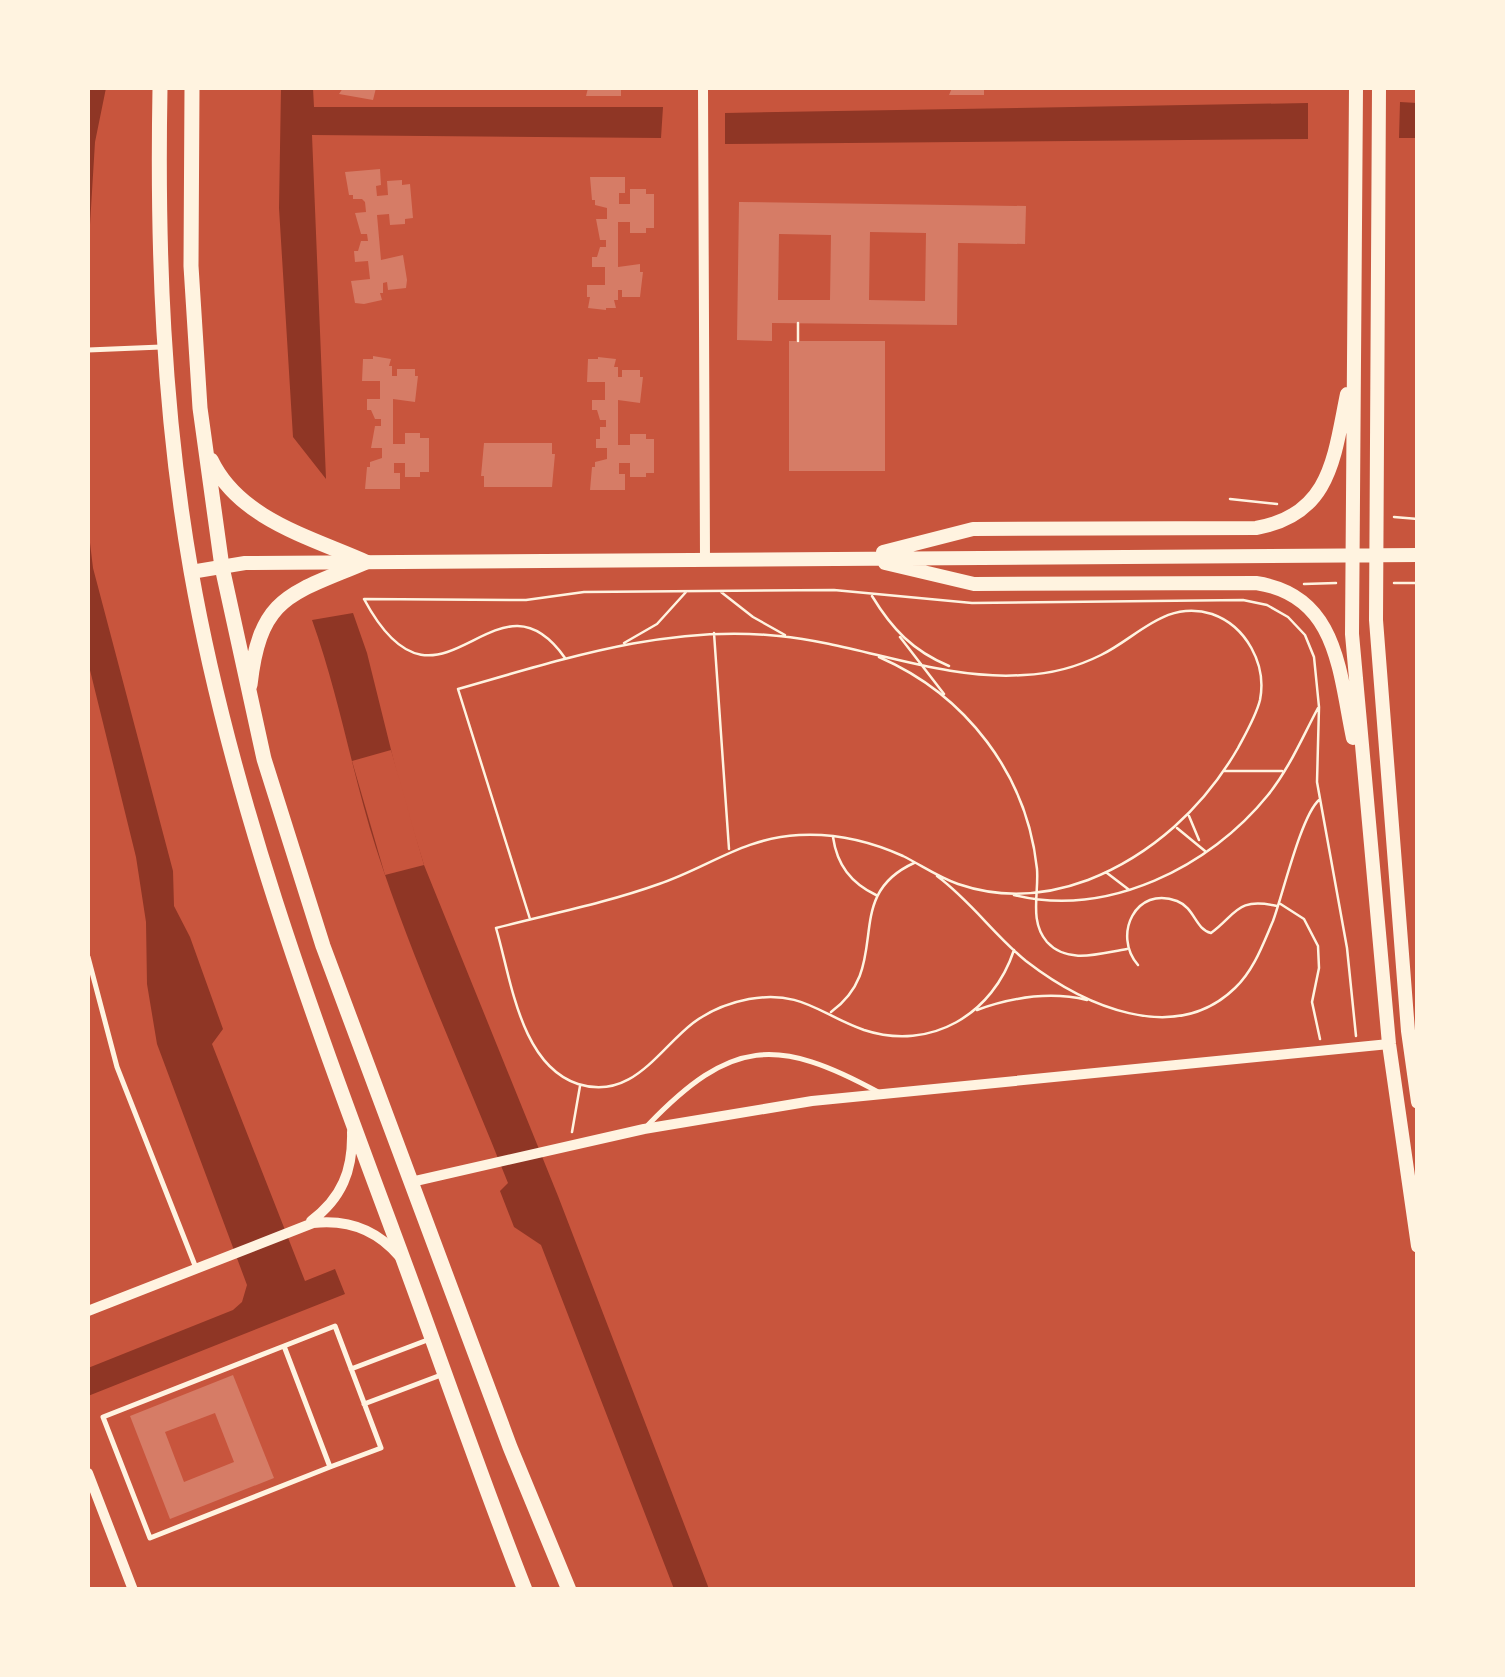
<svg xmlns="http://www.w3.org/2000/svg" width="1505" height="1677" viewBox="0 0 1505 1677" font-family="Signika,sans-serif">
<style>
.water{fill:#8f3625}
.pier{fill:#c8553d}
.building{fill:#d67c66;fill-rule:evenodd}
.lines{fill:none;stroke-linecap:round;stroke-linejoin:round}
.path{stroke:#fff3e0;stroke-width:2.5}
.service{stroke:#fff3e0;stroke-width:5}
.minor{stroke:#fff3e0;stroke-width:10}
.secondary{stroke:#fff3e0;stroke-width:14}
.primary{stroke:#fff3e0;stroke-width:15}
</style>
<rect width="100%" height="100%" fill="#c8553d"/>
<path class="water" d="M89,88H106L95,142L88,258Z
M281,88H313L314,107H663L661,138L312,135L326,479L293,437L279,208Z
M1400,102L1417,103V138H1399Z
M1308,103V139L725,144V113Z
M88,526L93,568L173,871L174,906L190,937L223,1029L212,1044L305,1281L335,1269L345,1294L88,1396V1368L233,1310L242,1302L247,1285L157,1044L147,984L146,922L136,857L88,662Z
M353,613L367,653L401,790L424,865L558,1196L709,1589H674L541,1245L514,1227L500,1191L508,1183C464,1072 413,962 376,848C352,773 339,695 312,620Z"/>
<path class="pier" d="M391,750L424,865L385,875L352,761Z"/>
<path class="building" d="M343,88H376L373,100L339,94Z
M588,88H621V96H586Z
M952,88H984V95H949Z
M380,169L381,185L376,186L377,196L388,195L387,181L402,180V185L410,184L413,218L405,219V224L390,225L389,214L377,215L381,260L403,255L407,280L406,288L388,290L387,282L383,283V293H380L382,300L364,304L355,303L351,281L370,279L368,261L355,262L354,251H358L361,241H368L367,234H361L355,213L366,212L365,202L362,199H353V195H349L345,172Z
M590,177H625V193H619V204H630V189H646V194H654V228H646V233H630V222H618V267L640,264V272H643L640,297H622V290H618V300H614L616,308H606V310L588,308L590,297H587V285H605V267H592V257H597L600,247H606V240H600L596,219H607V208L595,205V200H592Z
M739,202L1026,206L1025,244L958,243L957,325L772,323V341L737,340ZM870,232L926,233L925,301L869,300ZM779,234L831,235L830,300H778Z
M789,341H885V471H789Z
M373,356L391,359L389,366H392V376H397V369H415V376H418L415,402L393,399V444H405V433H420V438H429V472H420V477H405V463H394V473H400V489H365L367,467H370V462L382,458V448H371L375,426H381V419H375L371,410H367V399H380V381H362L363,359H373Z
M598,357L616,359L614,367H618V377H622V370H640V377H643L640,403L618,400V445H630V434H646V439H654V473H646V477H630V463H619V474H625V490H590L592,467H595V462L607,459V448H596V439H600V427H606V420H600L597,410H592V400H605V382H587L588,359H598Z
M484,443H552V454H555L552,487H484V476H481Z
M233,1375L274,1478L170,1519L130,1416ZM215,1413L234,1462L184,1482L165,1432Z"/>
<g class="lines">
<path class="path" d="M798,341V323
M1230,499L1277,504
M1394,517L1418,519
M1394,583H1418
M1304,584L1336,583
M721,592L753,617L785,635
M872,596C892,629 913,651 949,666
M714,633L729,849
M900,637L944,694
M624,643L657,624L686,592
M879,657C966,695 1027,774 1037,869C1039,894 1029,921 1047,942C1068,965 1101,953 1127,949
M565,658C494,557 440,741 364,599L526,600L584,592L834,590L972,603L1243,600L1267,605L1288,617L1305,635L1314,657L1319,707L1317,782L1347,948L1356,1036
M1225,771H1282
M1189,816L1199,840
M1177,828L1205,851
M833,837C837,865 851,883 876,895
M1107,873L1128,889
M937,876C971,901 994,935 1026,961C1083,1005 1174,1047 1235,988C1254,970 1263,944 1273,921C1283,894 1301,816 1319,800
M1014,895C1108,918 1210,867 1268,795C1289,769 1302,738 1318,708
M1279,903L1304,919L1318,946L1319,968L1312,1002L1320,1039
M530,919L458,689C564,659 668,624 779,636C861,644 941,681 1024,675C1050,674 1077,667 1101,655C1138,637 1166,599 1212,614C1246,626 1267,664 1260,700C1256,716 1246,733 1238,748C1204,807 1152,855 1088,880C1045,896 1002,899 958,884C938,877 921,865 903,856C870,841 835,833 799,835C743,838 709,867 659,884C606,903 550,914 496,928C511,978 520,1065 578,1084C632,1101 658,1050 693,1023C709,1011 728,1003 749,999C802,990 819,1014 864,1030C931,1052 993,1014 1014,950
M1138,965C1112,935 1136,885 1177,901C1195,908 1195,929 1211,933C1237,914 1236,897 1277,906
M977,1010C1013,997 1049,991 1087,1000
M831,1012C895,966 839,897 914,863
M572,1132L580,1086"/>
<path class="service" d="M88,350L161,347
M88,957L117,1067L196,1268
M648,1125C731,1039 776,1036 880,1093
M335,1326L381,1448L330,1467L284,1346Z
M284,1346L103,1417L150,1538L330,1467
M351,1369L430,1339
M364,1404L441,1375"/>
<path class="minor" d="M703,88L705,559
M411,1182L644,1129L812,1101L1389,1044
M311,1221C342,1198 353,1170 352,1132
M88,1311L313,1223C348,1219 376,1229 399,1256
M88,1473L133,1590"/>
<path class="secondary" d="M1356,88L1352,634L1389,1044L1418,1246
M1379,88L1376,620L1408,1031L1418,1102
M883,552L973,529L1256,528C1331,515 1334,457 1347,394
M885,563L974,584L1256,583C1338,595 1339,672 1353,738
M191,572L245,563L1418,555"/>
<path class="primary" d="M160,88C157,250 163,411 191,571C231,798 312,1014 392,1229C437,1349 478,1471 525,1590
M192,88L191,266L200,408L222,567L264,759L323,946L510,1447L569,1590
M211,460C239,519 310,537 366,562
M250,685C260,595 291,594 366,562"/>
</g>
<rect width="1505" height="1677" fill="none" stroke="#fff3e0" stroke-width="180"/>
</svg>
